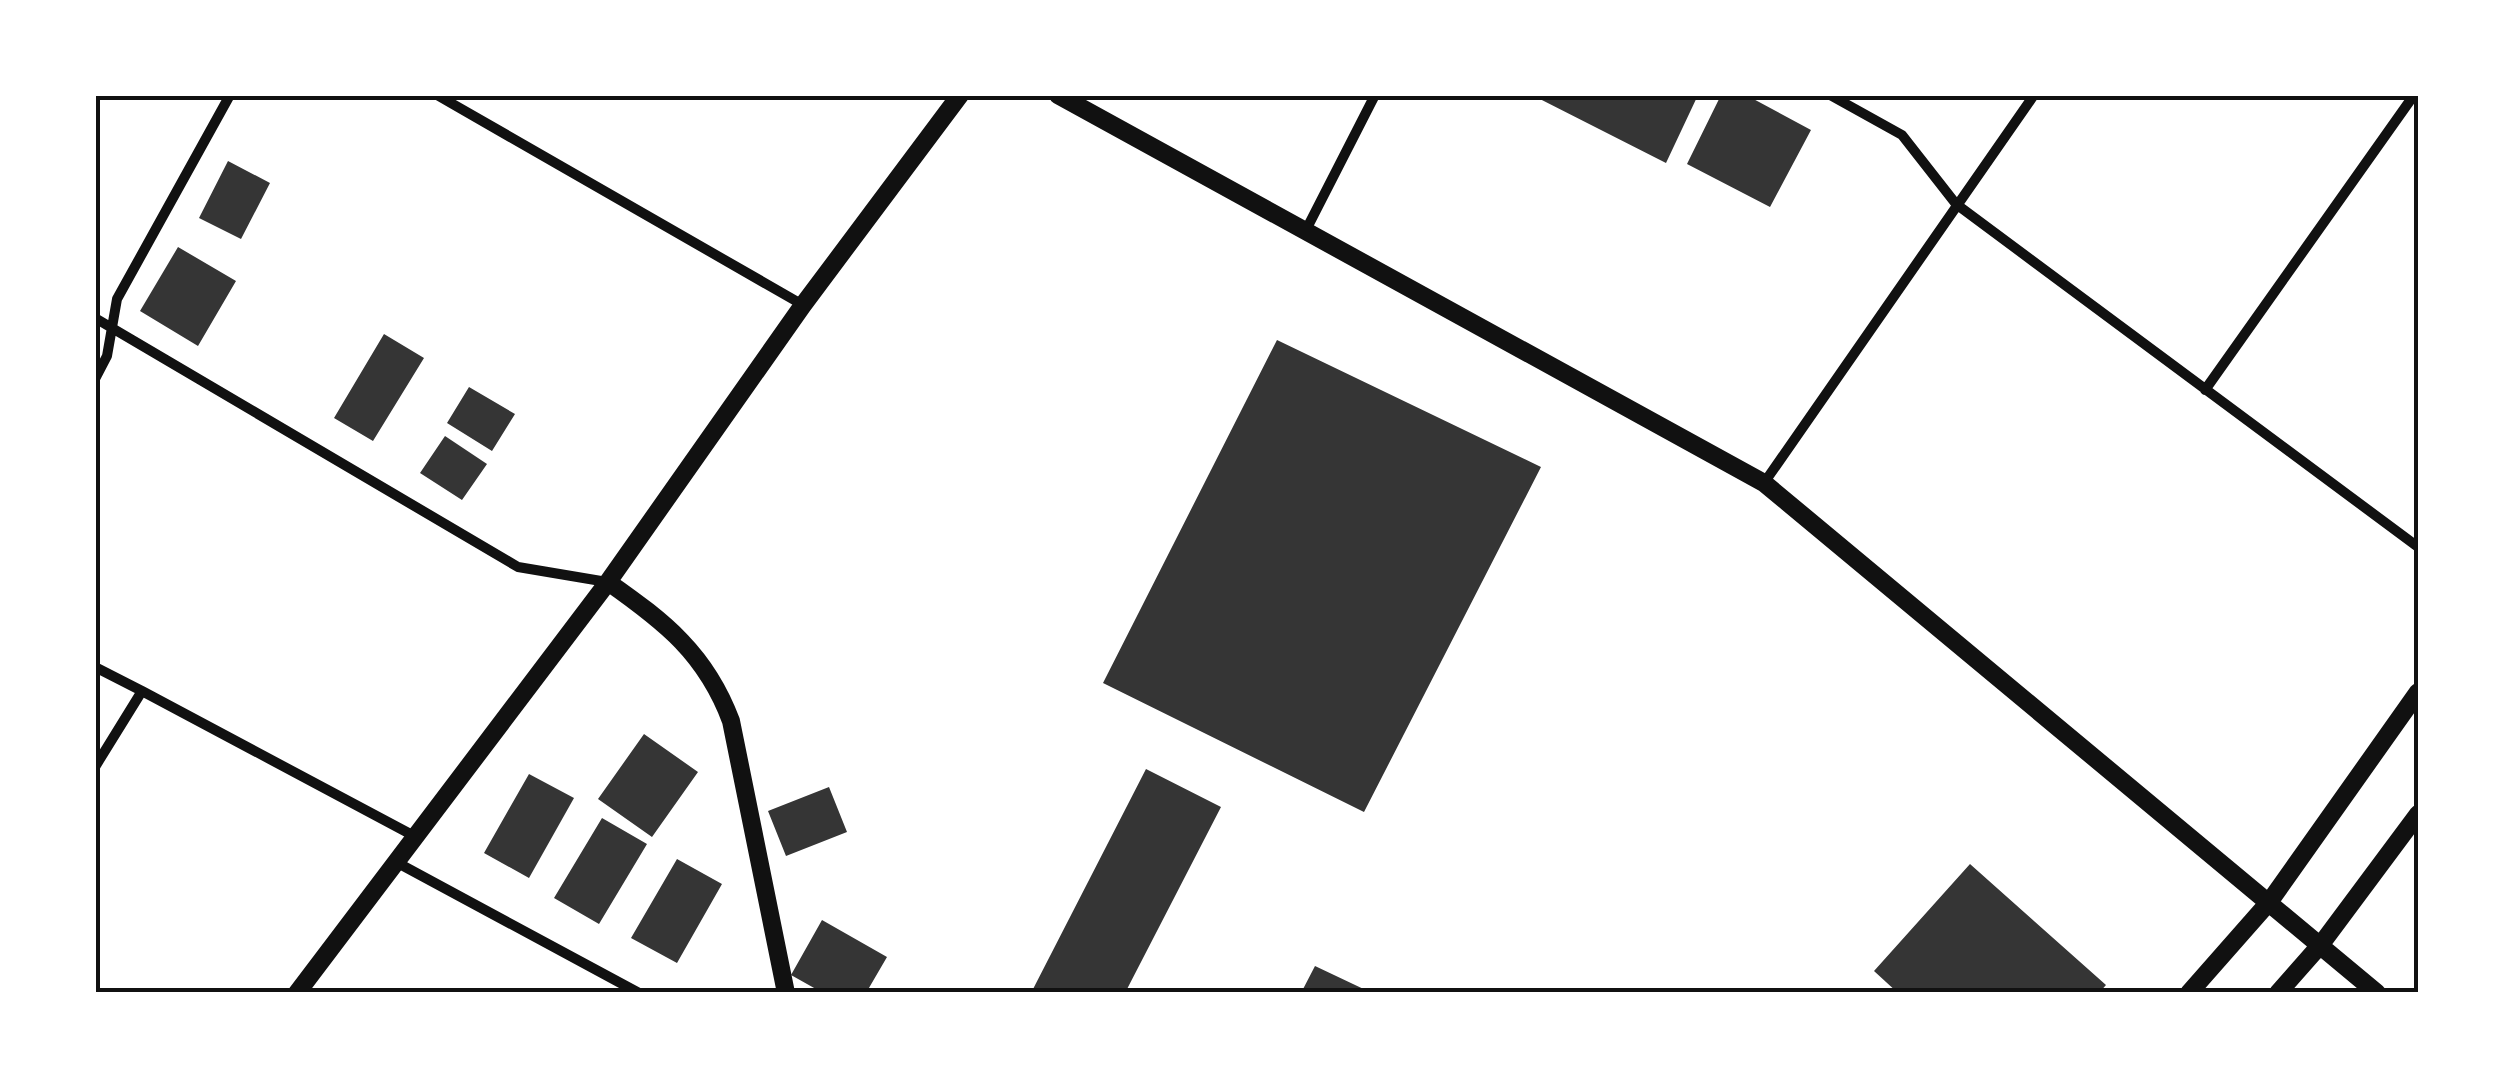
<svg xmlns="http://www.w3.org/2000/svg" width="2513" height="1088" viewBox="0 0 2513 1088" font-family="Signika,sans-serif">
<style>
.building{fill:#353535}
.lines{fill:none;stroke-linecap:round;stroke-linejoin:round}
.minor{stroke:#111;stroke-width:10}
.tertiary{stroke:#111;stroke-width:18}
.neatline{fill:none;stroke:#111;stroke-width:4}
</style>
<rect width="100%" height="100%" fill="#fff"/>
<path class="building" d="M1532,95H1698L1666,163Z
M1721,95H1746L1811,130L1770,207L1687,164Z
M228,161L270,183L241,239L199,218Z
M178,247L236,281L198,346L140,311Z
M384,334L424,358L373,441L334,418Z
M1277,340L1541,467L1364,812L1103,683Z
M469,387L515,414L492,451L447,423Z
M445,436L487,464L462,500L420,473Z
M644,734L698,772L652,837L598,799Z
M1146,769L1221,807L1125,993H1031Z
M529,774L574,798L529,878L484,853Z
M829,787L847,832L786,856L768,811Z
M602,818L647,844L599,924L554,898Z
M677,859L722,884L677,963L631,938Z
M1970,864L2106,985L2099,993H1898L1874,971Z
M822,920L887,957L866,993H823L791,975Z
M1315,966L1372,993H1301Z"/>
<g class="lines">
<path class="minor" d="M437,95L803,305
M1830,95L1902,135L1956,204L2418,547
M1307,228L1375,95
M95,318L518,567L607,582
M95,379L107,356L117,299L230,95
M2205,390L2414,95
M1764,483L2034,95
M95,667L142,691L95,767
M142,691L416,837
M396,862L639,993"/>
<path class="tertiary" d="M1058,95L1764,483L2377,993
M608,582C665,622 706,654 731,721L786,993
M297,993L608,582L803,305L960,95
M2189,993L2270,901L2418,692
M2278,993L2322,943L2418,814"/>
</g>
<rect width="2513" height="1088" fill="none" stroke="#ffffff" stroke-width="195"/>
<rect x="98" y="98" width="2318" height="892" class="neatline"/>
</svg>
